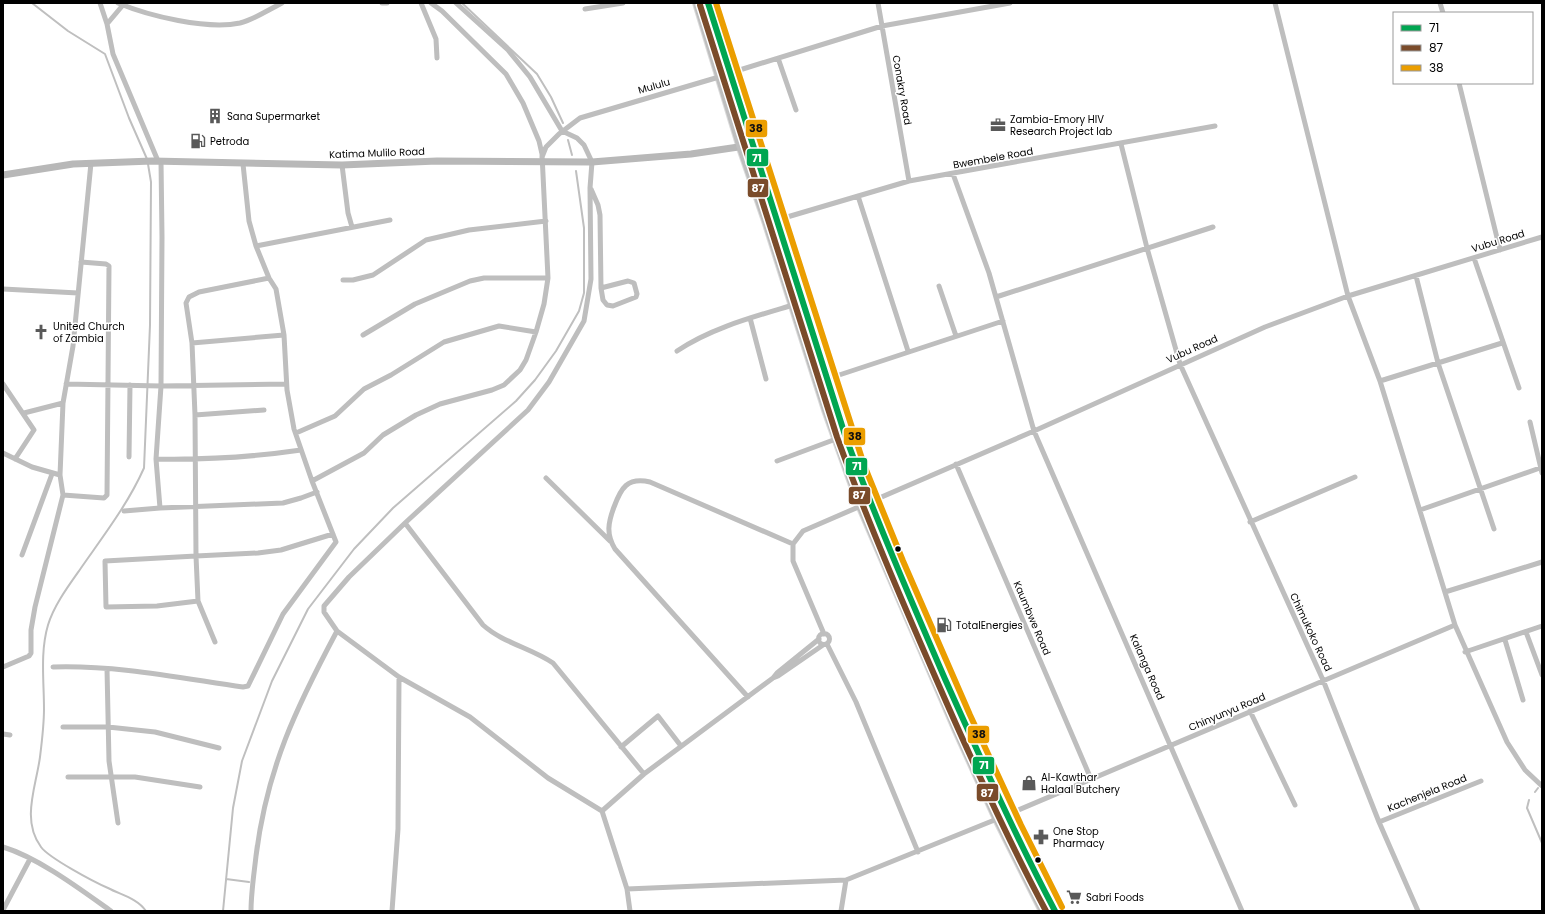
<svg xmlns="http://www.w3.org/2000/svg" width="1545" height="914" viewBox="0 0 1545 914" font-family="Poppins,sans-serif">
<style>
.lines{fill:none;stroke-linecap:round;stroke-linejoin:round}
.stream{stroke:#bfbfbf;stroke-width:2}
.primary-casing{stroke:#dbdbdb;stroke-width:10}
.street{stroke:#bebebe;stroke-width:5}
.secondary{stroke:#b8b8b8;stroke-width:7}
.primary{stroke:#bebebe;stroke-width:8}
.bus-1-casing{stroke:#fff;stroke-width:9}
.bus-2-casing{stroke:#fff;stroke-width:9}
.bus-3-casing{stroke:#fff;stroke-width:9}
.bus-1{stroke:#00a651;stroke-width:6}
.bus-2{stroke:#7a4b2a;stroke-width:6}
.bus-3{stroke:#eb9e00;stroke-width:6}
.bus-dot{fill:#000;stroke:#fff;stroke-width:1.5}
.labels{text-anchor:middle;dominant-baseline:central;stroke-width:3;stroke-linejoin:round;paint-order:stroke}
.street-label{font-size:10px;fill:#000;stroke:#fff}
.poi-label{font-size:10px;fill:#000;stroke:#fff;text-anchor:start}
.line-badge{stroke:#fff;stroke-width:1.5}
.badge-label{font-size:11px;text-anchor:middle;font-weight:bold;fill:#fff}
.pale-badge-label{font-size:11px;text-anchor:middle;font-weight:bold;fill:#111}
</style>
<rect width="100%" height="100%" fill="#fff"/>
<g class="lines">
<path class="stream" d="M32,3L68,31L105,54L129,118L147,159
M462,3L537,74L551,97L563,123
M568,140L572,155
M1535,792L1538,788
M1529,800L1527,808L1542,843
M226,879L249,882
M146,911C137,898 121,895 108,888C94,882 49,858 41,847C21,820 36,787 40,757C42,741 44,725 44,709C44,681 40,652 48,625C54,605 69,585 81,568C104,535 128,504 144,468L150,325L151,182L148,164
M223,911L233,808L242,761L272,681L308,609L354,549L393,508L516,401L535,380L556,351L579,311L584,293V228L576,171"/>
<g class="primary-casing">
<path id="primary" d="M697,3L741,148L767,224L826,410L860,505L957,731L997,819L1043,911
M708,3L845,435C876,522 913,606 950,690C983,764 1016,839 1055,911"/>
</g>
<path class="street" d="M100,3L107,24
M118,3C149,16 207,30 240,23C255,19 268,10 282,3
M382,3H387
M421,3L436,39L437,58
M878,3L909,181
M1275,3L1348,296L1380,381L1455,625L1507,742L1525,770L1542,786
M1440,3L1443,13
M123,5L107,24L113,54L158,161
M585,9L623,3
M778,58L796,110
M730,73L882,26L1010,3
M1459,83L1500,250
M1121,144L1147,248L1180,364L1323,680L1379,822L1418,911
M542,157L546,147L559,134L580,118L719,77
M342,165L348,213L352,227
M953,174L989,273L1034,431L1242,911
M591,189L598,205L600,215L601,288
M858,196L908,351
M777,220L909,181L1215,126
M256,246L390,220
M1474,258L1519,388
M1416,276L1438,363L1494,529
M269,278L199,292L189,297L186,303L192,343L195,415L196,556L258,553L281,550L333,534
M343,280H353L373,275L426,240L469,230L546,221
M628,281L634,283L637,294L636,297L613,306L607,305L603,300L601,288Z
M939,286L956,336
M3,289L78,293
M996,297L1213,227
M750,318L766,379
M363,335L415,304L470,281L484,278H548
M192,343L284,335
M677,351C711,328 753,317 793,305
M827,379L1003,321
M1380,381L1502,343
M3,384L34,430L15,459
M66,384L161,386L162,237L161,161
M286,384L161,386L156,459L160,508L283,503L301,498L317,492
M24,413L63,403
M195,415L264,410
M1530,422L1542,473
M296,433L335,416L364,389L391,375L444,342L499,326L536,332
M3,453L32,467L60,475
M129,457L130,385
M156,459C205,460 253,457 301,450
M777,461L836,439
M956,464L1091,779
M546,478L610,541
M312,481L364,453L383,435L416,415L440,404L492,390L504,385L520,370L526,360L536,332L544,304L548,278L542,154L539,141L523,103L506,74L442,11L431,3
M63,495L104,498L107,495L109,266L106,264L81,262
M1420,510L1540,468
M124,511L160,508
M1250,522L1355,477
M405,523L483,625C503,643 531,648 553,663L644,774
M22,555L52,474
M1445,592L1542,562
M198,601L157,606L106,607L105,561L196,556L198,601L215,642
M337,631L324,612V606L349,577L405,523L528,410L549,382L584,321L591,279L590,188L592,162L584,145L577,138L562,131L530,77L508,50L456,3
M1526,632L1542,675
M818.5 639a5.5 5.5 0 1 1 11 0a5.5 5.5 0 1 1-11 0Z
M824,634L793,561V544L803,531L1034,431L1265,327L1348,296L1542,237
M1505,640L1523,700
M827,644L856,702L918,852
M1465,652L1542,626
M3,667L29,656L31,653V630L35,607L63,495L60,475L63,403L73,346L91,163
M53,667C117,665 180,678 243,687L248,686L283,614L336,542L312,481L294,429L287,390L284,335L276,289L269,278L256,246L249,221L243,164
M107,669L109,761L118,823
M773,678L777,673L819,639
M748,697L615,549C606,534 608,523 614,507C621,488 627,477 650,482L793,544
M1250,711L1295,805
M63,727H108L155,732L219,748
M3,734L10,735
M621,747L658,716L681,746
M68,777H135L200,787
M1379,822L1481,781
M3,847C39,858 80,889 111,911
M627,889L846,880L997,819L1455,625
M3,910L30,859
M251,911C251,893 254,874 256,856C267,768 296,708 337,631L399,677L470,717L548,778L602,811
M392,911L398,829L399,677
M630,911L627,889L602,811L644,774L773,678L778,676L823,645
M841,911L846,880"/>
<path class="secondary" d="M3,175L73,164L152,161L342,165L437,161L592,162L691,154L752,145"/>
<use href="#primary" class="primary"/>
<g class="bus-1-casing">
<path id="bus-1" d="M708,3L845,435C875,517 910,598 945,679C980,757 1015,835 1055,911"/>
</g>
<g class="bus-2-casing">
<path id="bus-2" d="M700,5L837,437C867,520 902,601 937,681C971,759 1006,836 1046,911"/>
</g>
<g class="bus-3-casing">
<path id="bus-3" d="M716,3L864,465L903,561L970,715L1021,825L1062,907"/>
</g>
<use href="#bus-1" class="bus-1"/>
<use href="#bus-2" class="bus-2"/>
<use href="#bus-3" class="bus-3"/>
</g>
<defs>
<g id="building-bare" transform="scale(1.2)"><path d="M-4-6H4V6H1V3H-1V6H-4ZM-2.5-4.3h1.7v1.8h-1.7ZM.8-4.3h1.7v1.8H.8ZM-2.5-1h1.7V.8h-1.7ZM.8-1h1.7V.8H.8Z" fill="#595959" stroke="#fff" stroke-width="2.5" paint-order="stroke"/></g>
<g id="office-bare" transform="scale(1.2)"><path d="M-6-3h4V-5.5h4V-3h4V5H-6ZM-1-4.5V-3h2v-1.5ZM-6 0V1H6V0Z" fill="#595959" stroke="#fff" stroke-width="2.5" paint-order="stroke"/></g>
<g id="fuel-bare" transform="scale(1.2)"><path d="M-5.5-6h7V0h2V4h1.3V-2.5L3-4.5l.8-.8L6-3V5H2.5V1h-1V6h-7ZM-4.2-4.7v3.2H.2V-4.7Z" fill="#595959" stroke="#fff" stroke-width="2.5" paint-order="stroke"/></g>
<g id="church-bare" transform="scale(1.2)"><path d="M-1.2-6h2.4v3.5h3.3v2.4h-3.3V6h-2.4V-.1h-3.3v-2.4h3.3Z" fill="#595959" stroke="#fff" stroke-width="2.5" paint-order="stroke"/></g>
<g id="shop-bare" transform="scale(1.2)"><path d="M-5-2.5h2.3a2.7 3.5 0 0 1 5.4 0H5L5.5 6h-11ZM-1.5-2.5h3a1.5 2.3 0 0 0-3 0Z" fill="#595959" stroke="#fff" stroke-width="2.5" paint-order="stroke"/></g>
<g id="pharmacy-bare" transform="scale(1.2)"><path d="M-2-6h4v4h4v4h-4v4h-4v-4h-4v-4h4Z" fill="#595959" stroke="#fff" stroke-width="2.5" paint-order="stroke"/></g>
<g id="supermarket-bare" transform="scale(1.2)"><path d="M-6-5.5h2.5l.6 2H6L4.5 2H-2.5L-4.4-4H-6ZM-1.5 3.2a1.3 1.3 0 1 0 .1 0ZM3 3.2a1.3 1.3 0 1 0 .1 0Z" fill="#595959" stroke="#fff" stroke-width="2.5" paint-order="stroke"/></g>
</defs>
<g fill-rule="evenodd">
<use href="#building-bare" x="215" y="116"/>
<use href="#office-bare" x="998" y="125"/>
<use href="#fuel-bare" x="198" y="141"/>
<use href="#church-bare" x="41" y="332"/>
<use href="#fuel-bare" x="944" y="625"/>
<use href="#shop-bare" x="1029" y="783"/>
<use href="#pharmacy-bare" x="1041" y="837"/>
<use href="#supermarket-bare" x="1074" y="897"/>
</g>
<g class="bus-dot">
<circle cx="898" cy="549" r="3.5"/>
<circle cx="1038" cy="860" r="3.5"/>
</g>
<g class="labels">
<g class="street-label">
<text transform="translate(654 86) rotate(-16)">Mululu</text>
<text transform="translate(902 90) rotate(80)">Conakry Road</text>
<text transform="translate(377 153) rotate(-2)">Katima Mulilo Road</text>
<text transform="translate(993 158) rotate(-10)">Bwembele Road</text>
<text transform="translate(1498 241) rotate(-17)">Vubu Road</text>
<text transform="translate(1192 349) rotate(-24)">Vubu Road</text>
<text transform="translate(1032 618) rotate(67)">Kaumbwe Road</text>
<text transform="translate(1311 632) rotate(65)">Chimukoko Road</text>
<text transform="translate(1147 667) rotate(66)">Kalanga Road</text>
<text transform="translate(1227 712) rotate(-23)">Chinyunyu Road</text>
<text transform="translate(1427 793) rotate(-22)">Kachenjela Road</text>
</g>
<g class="poi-label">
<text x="227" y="116">Sana Supermarket</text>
<text x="1010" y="119">Zambia-Emory HIV<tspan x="1010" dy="12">Research Project lab</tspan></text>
<text x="210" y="141">Petroda</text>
<text x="53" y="326">United Church<tspan x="53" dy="12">of Zambia</tspan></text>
<text x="956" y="625">TotalEnergies</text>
<text x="1041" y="777">Al-Kawthar<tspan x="1041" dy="12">Halaal Butchery</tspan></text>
<text x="1053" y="831">One Stop<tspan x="1053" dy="12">Pharmacy</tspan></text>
<text x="1086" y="897">Sabri Foods</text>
</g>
</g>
<g class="line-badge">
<rect x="745" y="119" width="23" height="19" rx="4" fill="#eb9e00"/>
<rect x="746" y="148" width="23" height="19" rx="4" fill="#00a651"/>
<rect x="747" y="178" width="22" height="20" rx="4" fill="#7a4b2a"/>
<rect x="843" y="427" width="23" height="19" rx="4" fill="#eb9e00"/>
<rect x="845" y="457" width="23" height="19" rx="4" fill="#00a651"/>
<rect x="848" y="486" width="23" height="19" rx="4" fill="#7a4b2a"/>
<rect x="967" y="725" width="23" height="19" rx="4" fill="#eb9e00"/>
<rect x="972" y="756" width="23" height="19" rx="4" fill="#00a651"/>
<rect x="976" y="783" width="23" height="19" rx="4" fill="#7a4b2a"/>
</g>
<g class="badge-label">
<text x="757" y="162">71</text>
<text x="758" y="192">87</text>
<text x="857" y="470">71</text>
<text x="859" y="499">87</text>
<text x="984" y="769">71</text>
<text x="987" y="797">87</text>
</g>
<g class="pale-badge-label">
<text x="756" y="132">38</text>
<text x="855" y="440">38</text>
<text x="979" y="738">38</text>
</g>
<rect width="1545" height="914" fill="none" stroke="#000000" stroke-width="8"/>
<rect x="1393" y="12" width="140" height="72" fill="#ffffff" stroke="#999999"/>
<rect x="1401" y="25" width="20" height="6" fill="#00a651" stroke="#999999"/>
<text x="1429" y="32" font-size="12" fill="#000000">71</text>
<rect x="1401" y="45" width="20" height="6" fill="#7a4b2a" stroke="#999999"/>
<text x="1429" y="52" font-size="12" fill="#000000">87</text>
<rect x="1401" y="65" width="20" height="6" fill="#eb9e00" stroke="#999999"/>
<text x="1429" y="72" font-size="12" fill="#000000">38</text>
</svg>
